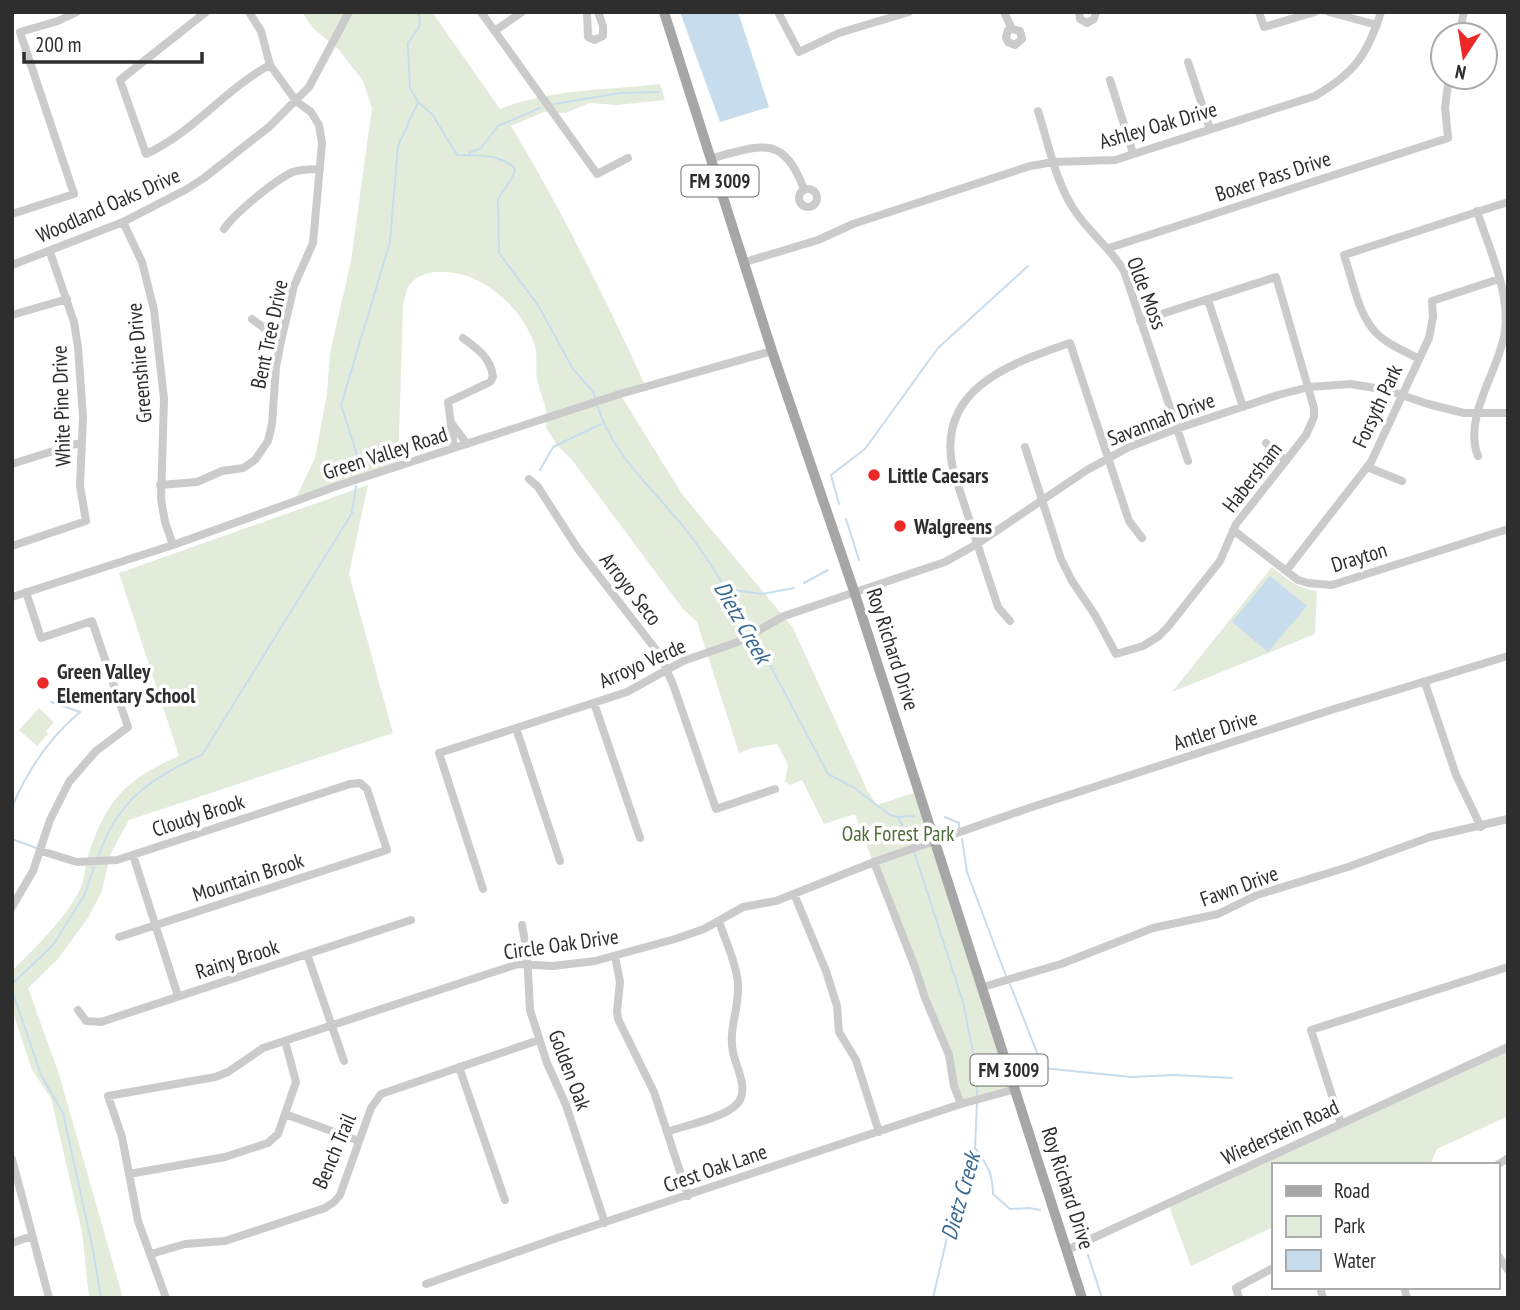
<svg xmlns="http://www.w3.org/2000/svg" width="1520" height="1310" viewBox="0 0 1520 1310" font-family="'PT Sans Narrow',sans-serif">
<style>
.green{fill:#e3ecdb}
.water{fill:#c7dced}
.lines{fill:none;stroke-linecap:round;stroke-linejoin:round}
.stream{stroke:#c7dced;stroke-width:2}
.minor{stroke:#cbcbcb;stroke-width:8}
.major{stroke:#a6a6a6;stroke-width:10}
.poi-dot{fill:#ed2829;stroke:#fff;stroke-width:2.5}
.labels{text-anchor:middle;dominant-baseline:central;stroke-width:7;stroke-linejoin:round;paint-order:stroke}
.shield{fill:#fff;stroke:#6d6d6d;stroke-width:2}
.shield-label{font-size:19px;font-weight:bold;fill:#2e2e2e}
.street-label{font-size:21px;fill:#2e2e2e;stroke:#fff}
.poi-label{font-size:21px;font-weight:bold;fill:#2e2e2e;stroke:#fff;text-anchor:start}
.park-label{font-size:21px;fill:#4e6c3a;stroke:#fff}
.water-label{font-size:23px;font-style:italic;fill:#386a94;stroke:#fff}
</style>
<rect width="100%" height="100%" fill="#fff"/>
<path class="green" d="M302,12H432L500,109C550,89 608,90 660,84L665,100L617,105L590,103L565,113L544,112L511,126C561,209 604,295 644,383L620,394L682,494L793,628L868,792L877,805L919,791L1016,1089L961,1104L951,1071L855,814L824,824L802,780L790,785L785,782L788,765L777,744L752,748L739,753L697,622L683,609L572,460L556,444L546,427C550,410 540,396 537,379C535,369 538,357 535,347C525,310 483,272 444,272C432,271 419,274 410,284C406,289 405,299 403,305L398,467L294,502L315,458L327,394L330,353L351,261L372,108L363,81L339,50L313,28Z
M368,485L349,574L393,733L129,820L110,855L102,891L88,918L57,960L28,988L59,1074L123,1298H89L82,1232L51,1098L32,1070L12,1009V971C34,949 69,915 81,887C85,877 85,866 88,856C106,800 126,779 179,756L119,573Z
M1272,567C1287,579 1298,589 1317,591L1315,634L1172,692Z
M39,708L54,722L46,731L48,734L37,746L19,730Z
M1508,1047V1116L1437,1149L1430,1165H1273V1227L1191,1266L1168,1203Z"/>
<path class="water" d="M680,12H738L769,107L720,122Z
M1270,576L1307,606L1268,652L1232,622Z"/>
<g class="lines">
<path class="stream" d="M417,12L420,18L419,27L408,43L410,88L418,102L432,114L457,155C477,156 500,153 515,169C514,180 502,189 498,200L499,253L538,305L573,369L594,393L595,399
M554,104L621,93L658,92
M469,153L481,148L498,126L540,108
M597,405C614,460 660,494 693,539C714,567 732,599 751,630
M540,470L553,447L601,424
M357,471V455L341,405L390,242L398,146L418,102
M839,504L831,475L865,449L938,348L1028,266
M846,519L859,560
M804,583L828,570
M726,589L762,594L794,588
M755,637L828,774L853,787L890,815L898,817L912,844
M12,807C28,769 49,738 80,712L51,702
M898,817L914,816
M945,817L959,823V828
M12,839L36,848
M962,839L967,872L1006,976
M914,852L963,1002L977,1073V1096
M98,857C117,801 150,778 202,755L352,513L356,486
M12,984L53,945L85,894L94,867
M1010,984L1043,1068L1131,1077L1175,1075L1232,1078
M12,990L41,1075L63,1113L93,1250L101,1298
M976,1149C987,1165 993,1174 993,1194L1010,1209L1029,1208L1040,1210
M1070,1204H1072L1076,1215
M1088,1255L1102,1298
M933,1298L958,1190L975,1148L977,1102"/>
<path class="minor" d="M206,12L120,80L146,154C193,133 225,89 270,65
M481,12L597,174L628,158
M587,12L588,37L595,40L603,36V26L598,12
M778,12L799,52L839,33L909,12
M1004,12L1012,29L1020,31L1022,39L1015,45L1008,42L1006,38L1008,30L1012,29
M1079,12L1080,19L1087,23L1094,19L1096,12
M1259,12L1264,27L1315,12
M1329,12L1377,25
M496,30L522,12
M1459,35L1464,12
M1188,62L1210,129
M1110,80L1133,153
M1038,111C1048,142 1055,180 1073,208C1087,231 1110,247 1124,271L1188,461
M713,158C761,145 783,134 804,189
M799 198a9 9 0 1 1 18 0a9 9 0 1 1-18 0Z
M1477,211C1489,249 1510,291 1505,331C1501,367 1462,417 1478,456
M12,214L74,194L20,32L58,21L77,12
M123,222L142,262L154,310L164,399L161,499L165,522L173,545
M224,229C234,214 276,179 293,172C302,169 311,169 320,169
M1109,248L1448,138L1445,107L1449,77
M745,262L818,240L853,224L1030,166L1054,162L1115,160L1315,96C1354,73 1367,56 1381,12
M12,265L123,222L187,189L204,178L269,127L309,87L349,12
M1208,300L1243,407
M12,315L67,299
M252,319L281,341
M1419,359C1403,350 1383,343 1372,328C1357,309 1352,278 1344,255L1508,202
M452,424L467,444
M1266,443L1286,461
M1025,447L1061,559L1072,581L1095,615L1116,654L1143,646L1159,636L1167,628L1220,561L1236,524L1248,509L1306,435L1314,417V408L1276,277L1140,321
M454,448L448,402L490,382L493,377C491,358 478,349 463,338
M12,464L82,442
M1367,467L1402,481
M529,479L538,487L578,549L660,655L674,687L716,809L775,789
M160,485L197,482L222,471L243,468L255,460L268,441L272,424L276,367L281,341L294,286L313,243L322,143L319,125L311,112L296,101L270,65L261,31L249,12
M1233,530L1298,580L1308,583L1332,585L1508,529
M12,546L86,521L80,486L83,417L78,347L74,322L50,252
M1286,571L1371,462L1429,338L1433,317L1432,301L1499,279
M12,597L173,545L340,485L620,394L772,351
M1010,621L998,607L953,470C935,389 1009,364 1070,343L1129,521L1142,538
M1425,683L1456,775L1481,827
M594,703L640,838
M516,728L560,861
M41,851L77,862L117,860L350,784L360,783L367,789L387,850L119,937
M133,855L178,996
M874,862L916,970L925,998L949,1055L954,1086L961,1104
M483,889L439,753L627,692L683,661L738,642L784,616L945,562L977,544L1087,470L1129,447L1176,429L1278,395L1309,387L1351,384L1387,390L1428,404L1464,413H1508
M794,894L826,971L837,1006L839,1032L856,1060L879,1132
M12,907L33,871L50,820L69,782L96,751L128,727L92,621L41,638L26,592
M522,925L527,953L530,1010L547,1063L566,1105L605,1223
M307,954L344,1061
M615,956L620,982L617,1011L618,1019L654,1092L688,1196
M983,987L1061,964L1153,928L1218,914L1257,895L1348,867L1430,837L1508,819
M78,1010L86,1021L101,1022L411,920
M459,1067L505,1200
M285,1114L359,1141
M1341,1124L1311,1030L1508,967
M667,1132C686,1125 724,1118 737,1104C750,1090 736,1068 733,1052C728,1029 740,1006 738,983C736,961 725,941 719,921
M12,1159L49,1298
M1497,1165L1508,1158
M129,1174L225,1157L268,1143L278,1134L296,1082L285,1041
M12,1243L32,1236
M1067,1250L1508,1047
M151,1254L185,1244L225,1241L325,1208L334,1202L340,1195L371,1108L381,1094L539,1040
M1497,1254L1508,1270
M426,1284L557,1238L961,1104L1016,1089
M1320,1287L1323,1298
M1404,1287L1407,1298
M166,1298L138,1221L122,1137L108,1096L215,1077L228,1072L263,1048L518,964L553,966L595,961L675,939L704,929L743,907L776,901L874,862L1029,808L1331,710L1508,656
M1239,1298L1236,1288L1273,1268"/>
<path class="major" d="M664,12L772,351L854,591L1082,1298"/>
</g>
<g class="poi-dot">
<circle cx="874" cy="475" r="7"/>
<circle cx="900" cy="526" r="7"/>
<circle cx="43" cy="683" r="7"/>
</g>
<g class="labels">
<g class="shield">
<rect x="681.5" y="165.5" width="77" height="31" rx="5"/>
<rect x="970.5" y="1054.5" width="77" height="31" rx="5"/>
</g>
<g class="shield-label">
<text x="720" y="181">FM 3009</text>
<text x="1009" y="1070">FM 3009</text>
</g>
<g class="street-label">
<text transform="translate(1158 125) rotate(-16)">Ashley Oak Drive</text>
<text transform="translate(1273 176) rotate(-18)">Boxer Pass Drive</text>
<text transform="translate(108 205) rotate(-24)">Woodland Oaks Drive</text>
<text transform="translate(1147 293) rotate(69)">Olde Moss</text>
<text transform="translate(269 334) rotate(-78)">Bent Tree Drive</text>
<text transform="translate(139 363) rotate(-95)">Greenshire Drive</text>
<text transform="translate(61 406) rotate(-92)">White Pine Drive</text>
<text transform="translate(1377 406) rotate(-65)">Forsyth Park</text>
<text transform="translate(1161 419) rotate(-21)">Savannah Drive</text>
<text transform="translate(385 453) rotate(-18)">Green Valley Road</text>
<text transform="translate(1252 477) rotate(-52)">Habersham</text>
<text transform="translate(1359 557) rotate(-17)">Drayton</text>
<text transform="translate(631 589) rotate(52)">Arroyo Seco</text>
<text transform="translate(893 649) rotate(72)">Roy Richard Drive</text>
<text transform="translate(642 663) rotate(-24)">Arroyo Verde</text>
<text transform="translate(1215 730) rotate(-18)">Antler Drive</text>
<text transform="translate(198 815) rotate(-18)">Cloudy Brook</text>
<text transform="translate(248 877) rotate(-18)">Mountain Brook</text>
<text transform="translate(1239 886) rotate(-20)">Fawn Drive</text>
<text transform="translate(561 944) rotate(-8)">Circle Oak Drive</text>
<text transform="translate(237 959) rotate(-18)">Rainy Brook</text>
<text transform="translate(570 1070) rotate(69)">Golden Oak</text>
<text transform="translate(1280 1132) rotate(-25)">Wiederstein Road</text>
<text transform="translate(334 1151) rotate(-67)">Bench Trail</text>
<text transform="translate(715 1168) rotate(-19)">Crest Oak Lane</text>
<text transform="translate(1068 1188) rotate(72)">Roy Richard Drive</text>
</g>
<g class="poi-label">
<text x="888" y="475">Little Caesars</text>
<text x="914" y="526">Walgreens</text>
<text x="57" y="671">Green Valley<tspan x="57" dy="24">Elementary School</tspan></text>
</g>
<g class="park-label">
<text x="898" y="833">Oak Forest Park</text>
</g>
<g class="water-label">
<text transform="translate(743 622) rotate(60)">Dietz Creek</text>
<text transform="translate(960 1196) rotate(-74)">Dietz Creek</text>
</g>
</g>
<rect width="1520" height="1310" fill="none" stroke="#2e2e2e" stroke-width="28"/>
<rect x="1272" y="1163" width="228" height="126" fill="#ffffff" stroke="#ababab" stroke-width="2"/>
<rect x="1286" y="1186" width="35" height="10" fill="#a6a6a6" stroke="#ababab" stroke-width="2"/>
<text x="1334" y="1198" font-size="21" fill="#2e2e2e">Road</text>
<rect x="1286" y="1216" width="35" height="21" fill="#e3ecdb" stroke="#ababab" stroke-width="2"/>
<text x="1334" y="1233" font-size="21" fill="#2e2e2e">Park</text>
<rect x="1286" y="1250" width="35" height="21" fill="#c7dced" stroke="#ababab" stroke-width="2"/>
<text x="1334" y="1268" font-size="21" fill="#2e2e2e">Water</text>
<g transform="translate(1464 56) rotate(192)"><circle r="33" fill="#ffffff" stroke="#ababab" stroke-width="2"/>
<path d="M0-5L12 26L0 18L-12 26Z" fill="#ed2829"/>
<text y="-10" font-size="19" font-weight="bold" text-anchor="middle" fill="#2e2e2e">N</text>
</g>
<path d="M24 52v10h178v-10" fill="none" stroke="#2e2e2e" stroke-width="3.5"/>
<text x="35" y="52" font-size="21" fill="#2e2e2e" stroke="#ffffff" stroke-width="5" paint-order="stroke">200 m</text>
</svg>
